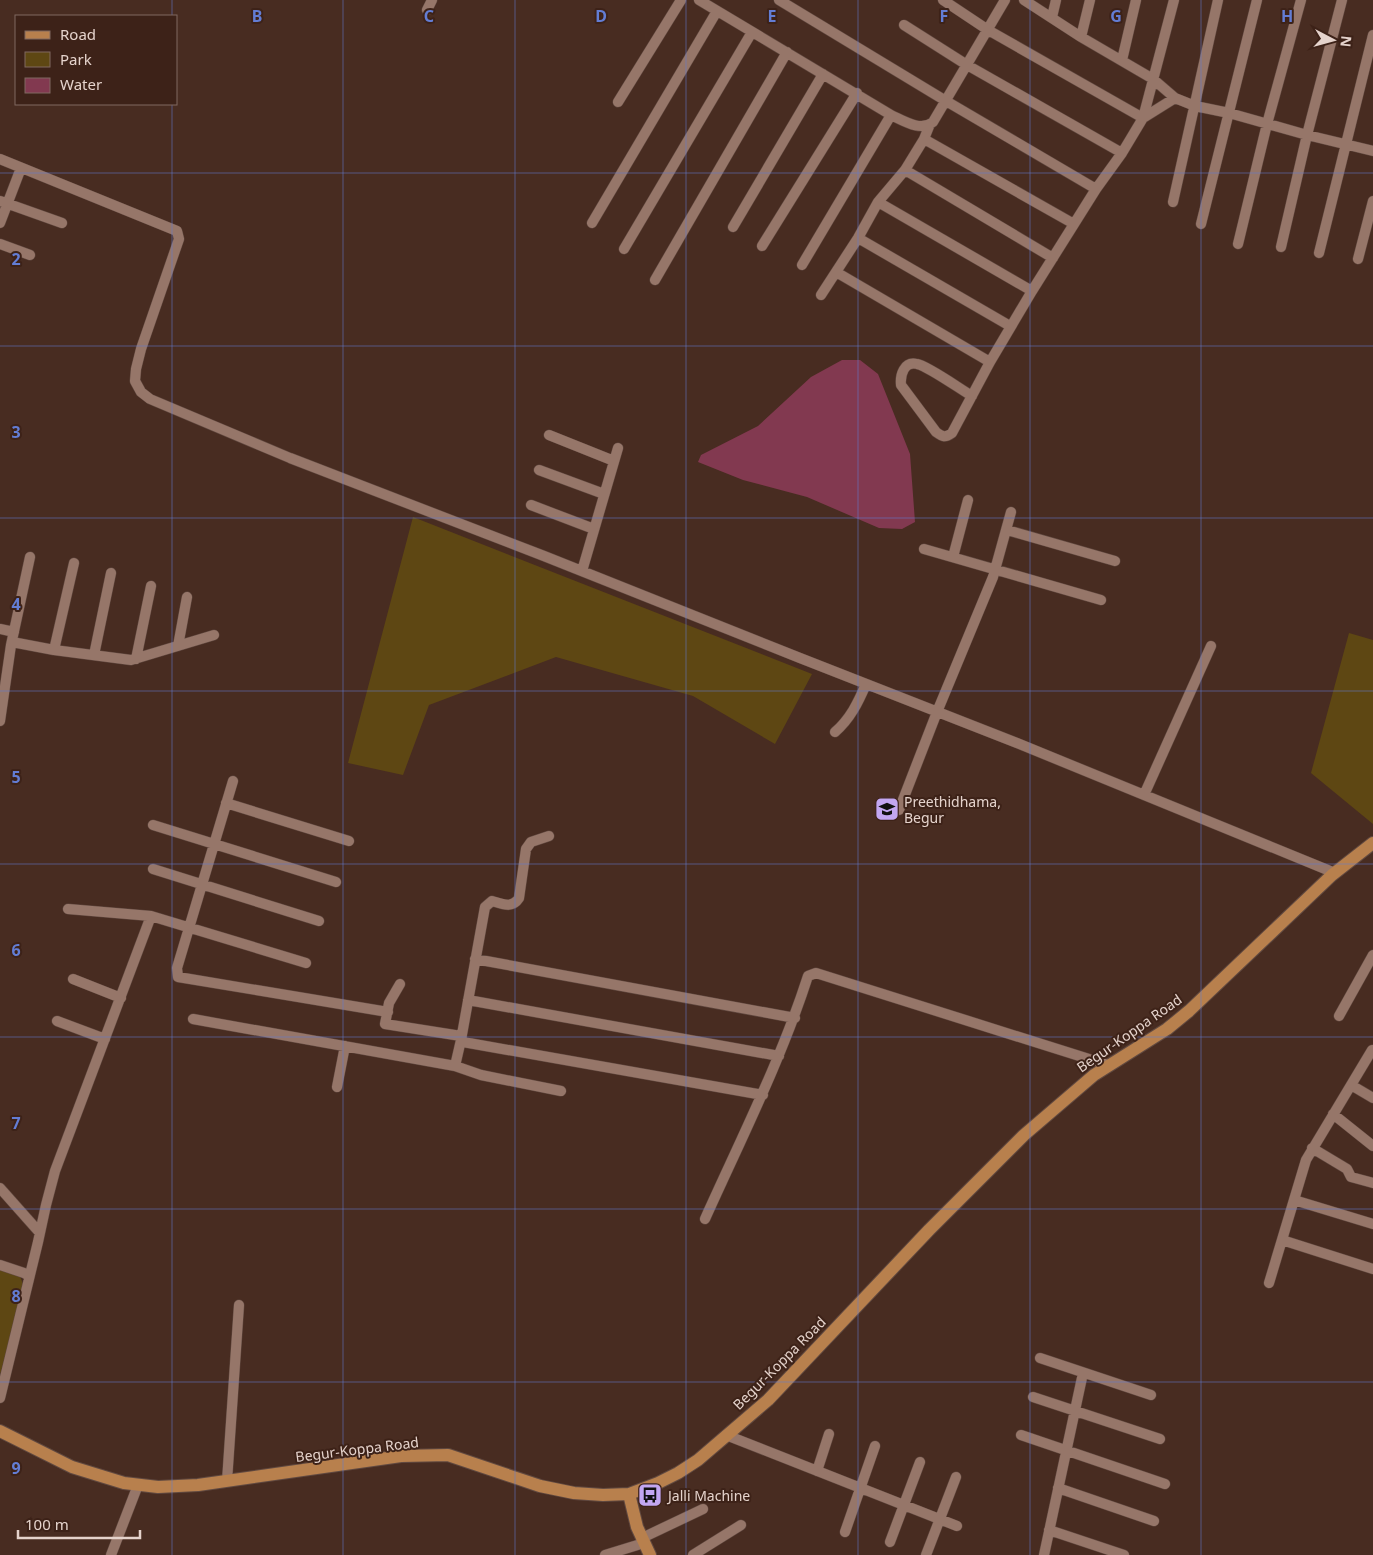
<svg xmlns="http://www.w3.org/2000/svg" width="1373" height="1555" viewBox="0 0 1373 1555" font-family="'Noto Sans',sans-serif">
<style>
.green{fill:#5e4713}
.water{fill:#823950}
.lines{fill:none;stroke-linecap:round;stroke-linejoin:round}
.minor-casing{stroke:#614940;stroke-width:11}
.major-casing{stroke:#614940;stroke-width:14}
.minor{stroke:#967669;stroke-width:10}
.major{stroke:#b8804d;stroke-width:12}
.grid{fill:none;stroke:#637dd4;stroke-width:1;stroke-opacity:0.55}
.labels{text-anchor:middle;dominant-baseline:central;stroke-width:4;stroke-linejoin:round;paint-order:stroke}
.poi-label{font-size:14px;fill:#e5d3cc;stroke:#3d2218;text-anchor:start}
.street-label{font-size:14px;fill:#e5d3cc;stroke:#3d2218}
.grid-label{font-size:16px;text-anchor:middle;font-weight:bold;fill:#637dd4;stroke:#3d2218;stroke-width:4;stroke-linejoin:round;paint-order:stroke}
</style>
<rect width="100%" height="100%" fill="#482c21"/>
<path class="green" d="M413,517L812,674L775,744L693,696L556,657L429,705L403,775L348,763Z
M1349,633L1373,640V824L1311,773Z
M0,1270L20,1276L24,1287L0,1375Z"/>
<path class="water" d="M842,360H860L878,374L910,454L915,522L902,529L879,528L807,497L743,480L698,462L701,455L758,426L811,377Z"/>
<g class="lines">
<g class="minor-casing">
<path id="minor" d="M699,0L891,115C904,121 921,132 933,122L1005,0
M779,0L946,101L1096,189
M943,0L988,30L1143,118L1175,98
M1024,0L1081,37L1153,79L1175,98L1195,106L1229,113L1307,135L1373,151
M427,10L432,0
M1052,17L1056,0
M904,25L967,65L1122,153
M1081,37L1090,0
M1122,60L1136,0
M618,102L681,0
M924,139L1074,224
M0,159L177,231L179,239L141,349L136,369L135,381L141,392L150,399L290,458L544,556L800,658L1017,743L1335,873
M905,170L1053,258
M0,201L62,223
M878,202L1032,291
M1173,202L1218,0
M0,223L21,168
M592,223L717,11
M1201,224L1257,0
M733,227L823,74
M858,238L1010,326
M0,244L30,255
M1238,244L1267,124L1301,0
M762,246L857,93
M1281,247L1307,135L1342,0
M624,249L752,32
M1319,253L1373,35
M1358,259L1373,201
M802,265L891,115
M836,272L990,362
M655,280L787,52
M821,295L858,238L878,202L905,170L924,139L930,124
M972,396C960,389 928,366 917,364C904,361 900,375 901,385L936,432C943,437 945,438 952,433L990,362L1032,291L1096,189L1122,153L1143,118L1174,0
M549,435L614,461
M539,470L604,494
M531,505L594,529
M1007,530L1115,561
M924,549L1101,600
M953,557L968,500
M582,571L618,448
M0,629L14,632
M12,642L54,650L131,660L214,635
M178,646L187,597
M54,650L74,563
M94,655L111,573
M136,659L151,586
M0,721L11,645L30,557
M835,732C850,719 858,703 866,684
M233,781L177,968L178,977L388,1012
M1144,795L1211,646
M226,803L349,841
M899,810L937,712L993,577L1011,512
M153,825L336,882
M549,836L531,842L526,849L519,898C512,909 502,904 492,901L485,907L461,1040L463,1042L763,1095
M153,869L319,921
M68,909L151,916L306,963
M475,959L795,1018
M73,979L121,998
M400,984L389,1003L385,1024L461,1036
M468,1000L779,1056
M1339,1016L1373,955
M193,1019L455,1066
M57,1021L105,1039
M461,1040L455,1066L481,1075L561,1091
M1351,1085L1373,1098
M337,1087L345,1046
M1333,1114L1373,1146
M1312,1148L1347,1169L1351,1177L1373,1183
M0,1188L40,1233
M1294,1200L1373,1224
M705,1219C741,1139 781,1060 808,976L816,973L1108,1065
M1282,1240L1373,1269
M0,1265L24,1273L29,1276
M1269,1283L1306,1160L1372,1050
M1040,1358L1151,1395
M1033,1397L1160,1439
M0,1398L38,1242L46,1205L55,1171L151,916
M726,1435L957,1526
M1021,1435L1165,1484
M817,1471L829,1434
M227,1481L239,1305
M1058,1488L1154,1521
M1049,1530L1124,1555
M845,1532L875,1446
M642,1538L703,1509
M890,1542L920,1462
M111,1555L138,1485
M605,1555L644,1543
M693,1555L741,1525
M926,1555L956,1477
M1044,1555L1083,1373"/>
</g>
<g class="major-casing">
<path id="major" d="M0,1431L72,1467L124,1483L158,1487L198,1485L401,1456L448,1455L540,1486L574,1493L603,1495L629,1494L658,1483L678,1473L698,1460L768,1400L929,1230L1024,1135L1094,1075L1167,1029L1189,1011L1332,875L1373,843
M629,1494L637,1527L650,1555"/>
</g>
<use href="#minor" class="minor"/>
<use href="#major" class="major"/>
</g>
<path class="grid" d="M172,0V16M343,0V1555M515,0V1555M686,0V1555M858,0V1555M1030,0V1555M1201,0V1555M172,104V1555M0,173H1373M0,346H1373M0,518H1373M0,691H1373M0,864H1373M0,1037H1373M0,1209H1373M0,1382H1373"/>
<defs>
<g id="school-square" transform="scale(1.25)"><rect x="-9" y="-9" width="18" height="18" rx="4" fill="#c3a7f2" stroke="#3d2218"/><path d="M0-5L7-2L0 1L-7-2ZM-4 1L0 2.5L4 1V4Q0 6-4 4Z" fill="#111"/></g>
<g id="bus-square" transform="scale(1.25)"><rect x="-9" y="-9" width="18" height="18" rx="4" fill="#c3a7f2" stroke="#3d2218"/><path d="M-5-6H5V4H4V6H2V4H-2V6H-4V4H-5ZM-3.5-4V0h7V-4ZM-3.5 1.2v1.5H-2V1.2ZM2 1.2v1.5H3.5V1.2Z" fill="#111"/></g>
</defs>
<g fill-rule="evenodd">
<use href="#school-square" x="887" y="809"/>
<use href="#bus-square" x="650" y="1495"/>
</g>
<g class="labels">
<g class="poi-label">
<text x="904" y="801">Preethidhama,<tspan x="904" dy="16">Begur</tspan></text>
<text x="668" y="1495">Jalli Machine</text>
</g>
<g class="street-label">
<text transform="translate(1129 1033) rotate(-35)">Begur-Koppa Road</text>
<text transform="translate(779 1363) rotate(-45)">Begur-Koppa Road</text>
<text transform="translate(357 1449) rotate(-7)">Begur-Koppa Road</text>
</g>
</g>
<g class="grid-label">
<text x="257" y="22">B</text>
<text x="429" y="22">C</text>
<text x="601" y="22">D</text>
<text x="772" y="22">E</text>
<text x="944" y="22">F</text>
<text x="1116" y="22">G</text>
<text x="1287" y="22">H</text>
<text x="16" y="265">2</text>
<text x="16" y="438">3</text>
<text x="16" y="610">4</text>
<text x="16" y="783">5</text>
<text x="16" y="956">6</text>
<text x="16" y="1129">7</text>
<text x="16" y="1302">8</text>
<text x="16" y="1474">9</text>
</g>
<rect x="15" y="15" width="162" height="90" fill="#3d2218" stroke="#806960"/>
<rect x="25" y="31" width="25" height="8" fill="#b8804d" stroke="#806960"/>
<text x="60" y="40" font-size="15" fill="#e5d3cc">Road</text>
<rect x="25" y="52" width="25" height="15" fill="#5e4713" stroke="#806960"/>
<text x="60" y="65" font-size="15" fill="#e5d3cc">Park</text>
<rect x="25" y="78" width="25" height="15" fill="#823950" stroke="#806960"/>
<text x="60" y="90" font-size="15" fill="#e5d3cc">Water</text>
<g transform="translate(1333 40) rotate(96)" stroke="#3d2218" stroke-width="4" paint-order="stroke">
<path d="M0-4L9 19L0 12L-9 19Z" fill="#e5d3cc"/>
<text y="-8" font-size="14" font-weight="bold" text-anchor="middle" fill="#e5d3cc">N</text>
</g>
<path d="M18 1530v8h122v-8" fill="none" stroke="#e5d3cc" stroke-width="2.5"/>
<text x="25" y="1530" font-size="15" fill="#e5d3cc" stroke="#3d2218" stroke-width="4" paint-order="stroke">100 m</text>
</svg>
